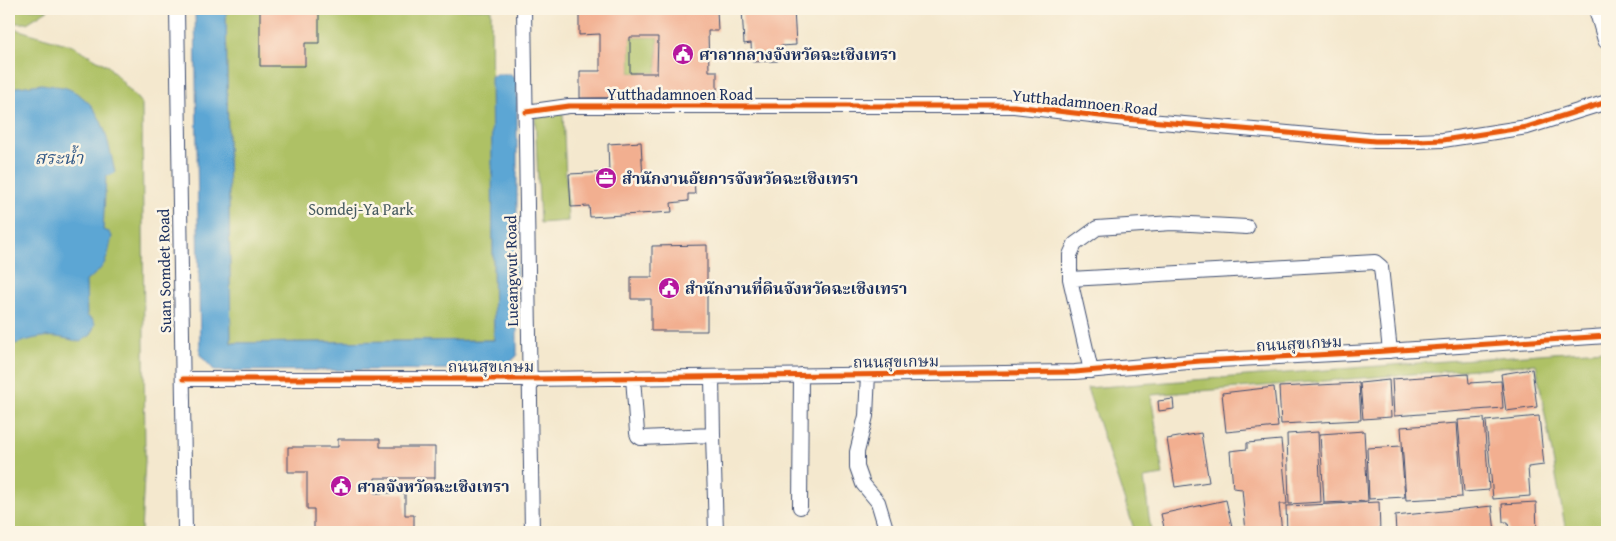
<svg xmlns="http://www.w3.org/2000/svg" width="1616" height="541" viewBox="0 0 1616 541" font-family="'Gentium Book Plus','Noto Serif Thai',serif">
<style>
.green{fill:#aec165;stroke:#647862}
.water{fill:#5ca6d4;stroke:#3c6a99}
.building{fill:#f2af90;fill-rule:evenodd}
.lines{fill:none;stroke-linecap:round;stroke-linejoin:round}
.minor-casing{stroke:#3c4b6f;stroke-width:16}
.major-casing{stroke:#3c4b6f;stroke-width:20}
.minor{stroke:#fff;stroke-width:14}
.major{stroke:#fff;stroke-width:18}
.cycleway-casing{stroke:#fcf5e5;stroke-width:8}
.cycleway{stroke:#e8590c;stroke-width:5}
.labels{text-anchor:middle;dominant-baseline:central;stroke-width:5;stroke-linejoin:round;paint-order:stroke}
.poi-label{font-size:16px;font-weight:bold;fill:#1b2f5e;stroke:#fcf5e5;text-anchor:start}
.street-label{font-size:16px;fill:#1b2f5e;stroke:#fcf5e5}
.park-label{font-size:16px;fill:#475b60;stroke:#fcf5e5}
.water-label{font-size:18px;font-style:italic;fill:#325987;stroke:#fcf5e5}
</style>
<rect width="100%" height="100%" fill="#fcf5e5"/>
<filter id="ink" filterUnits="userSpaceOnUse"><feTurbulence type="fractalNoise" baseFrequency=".02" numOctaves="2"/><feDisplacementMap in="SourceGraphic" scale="10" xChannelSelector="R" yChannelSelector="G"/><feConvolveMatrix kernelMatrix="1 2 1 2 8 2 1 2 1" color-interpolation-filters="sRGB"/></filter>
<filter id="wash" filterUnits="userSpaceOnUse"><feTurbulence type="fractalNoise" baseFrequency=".0096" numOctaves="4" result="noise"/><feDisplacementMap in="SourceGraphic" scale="20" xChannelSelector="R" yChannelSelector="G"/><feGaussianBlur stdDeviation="1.12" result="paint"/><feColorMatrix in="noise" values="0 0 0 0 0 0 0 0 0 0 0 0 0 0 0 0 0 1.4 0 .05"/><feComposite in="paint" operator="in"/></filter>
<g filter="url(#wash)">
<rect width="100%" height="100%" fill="#f4e8ce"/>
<path class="green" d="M9,9H49L27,23H9Z
M226,9H491L494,340L231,343Z
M9,27L73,46L108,66L142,104L145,460L141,532H9Z
M630,37H658L657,73H630Z
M563,114L568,221L540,223L535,115Z
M1607,350V532H1566L1536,364L1151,395L1163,475L1144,478L1151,532H1135L1087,388L1552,353Z"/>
<path class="water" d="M195,9H226L231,343L494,340L491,77L496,74H511L517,80V356L502,369L215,371L200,355Z
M42,84C51,86 62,86 69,89C104,105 107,139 115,172L111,175L106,176L103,230L109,232L112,236C107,260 107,266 86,281L87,316L93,320L95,324L91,335L80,342C48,333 40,336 9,346V88Z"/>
<g id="blocks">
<path class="building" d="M260,9H319V43H305V66H260Z
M579,9H717L718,31H708L709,71H717V97L580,98V71H600V34L579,35ZM630,37H658L657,73H630Z
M742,9H794L796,45L781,46L778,61L752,62L751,43L744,44Z
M641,142L643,180L694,177L695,194H688V201L671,203L672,212L590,217L589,206L571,207L569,174L609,172L608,144Z
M707,245V331H651V299H631V277H652V246Z
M1532,369L1537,407L1506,411L1501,374Z
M1468,374L1469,383L1501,381L1503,408L1394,416L1392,379Z
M1389,380L1391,417L1363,419L1360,383Z
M1359,383L1361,420L1281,424L1279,387Z
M1274,387L1278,427L1226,432L1222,393Z
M1173,399L1174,409L1159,411L1158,401Z
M1539,416L1544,465L1528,467L1530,496L1493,499L1486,421Z
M1484,418L1489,490L1464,492L1458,420Z
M1457,423L1462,497L1406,500L1401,427Z
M1364,431L1368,501L1324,503L1320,434Z
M1318,432L1321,502L1289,504L1287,434Z
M1201,433L1209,482L1175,487L1167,439Z
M338,439H380V447H435V478H375L374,493H405V515H414V532H314V509H307V472H288V447H338Z
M1281,440L1287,504H1279L1282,532H1246L1242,489L1233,488L1230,451L1247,449V443Z
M1401,446L1405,497L1369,499L1367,448Z
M1226,500L1233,531L1165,532L1161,514Z
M1379,502L1380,532H1287L1286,506Z
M1536,502L1537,532H1509L1508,522H1503L1502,504Z
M1492,506L1495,532H1396L1395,516Z"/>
</g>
</g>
<g filter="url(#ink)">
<use href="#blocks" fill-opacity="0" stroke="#3c4b6f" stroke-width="1"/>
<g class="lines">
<g class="minor-casing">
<path id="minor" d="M177,9L185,532
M524,9L532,532
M526,112L569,106H1014L1126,119L1277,132L1375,141H1417L1443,140L1527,127L1607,102
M1247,227L1172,223L1097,228L1075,244L1070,255V279L1375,262L1381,267L1390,351
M1070,279L1091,371
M868,374L866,416L857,452V467L863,484L878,502L887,532
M633,377L637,433L638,436L641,438L713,435L712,377
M183,379H530L1075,372L1200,361L1371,352L1607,336
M713,435L716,532
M800,507L801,375"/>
</g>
<g class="major-casing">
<path id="major" d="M1598,9L1607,40"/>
</g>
<use href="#minor" class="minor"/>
<use href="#major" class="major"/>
<g class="cycleway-casing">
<path id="cycleway" d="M526,112L569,106H1014L1126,119L1277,132L1375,141H1417L1443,140L1527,127L1607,102
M183,379H530L1075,372L1200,361L1371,352L1607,336"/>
</g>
<use href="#cycleway" class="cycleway"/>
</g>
</g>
<defs>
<g id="civic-disc" transform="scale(1.125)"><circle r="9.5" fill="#b5179e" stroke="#fcf5e5"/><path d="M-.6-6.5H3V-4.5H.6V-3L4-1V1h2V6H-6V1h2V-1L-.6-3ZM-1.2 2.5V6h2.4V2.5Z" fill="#fff"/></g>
<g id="office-disc" transform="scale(1.125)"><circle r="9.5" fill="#b5179e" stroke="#fcf5e5"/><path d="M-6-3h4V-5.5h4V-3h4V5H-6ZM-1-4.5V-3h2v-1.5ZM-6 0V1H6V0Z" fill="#fff"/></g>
</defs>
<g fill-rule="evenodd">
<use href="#civic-disc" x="683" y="54"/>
<use href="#office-disc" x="606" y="178"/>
<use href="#civic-disc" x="669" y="288"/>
<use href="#civic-disc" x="341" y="486"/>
</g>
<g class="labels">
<g class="poi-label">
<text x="699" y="54">ศาลากลางจังหวัดฉะเชิงเทรา</text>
<text x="622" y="178">สำนักงานอัยการจังหวัดฉะเชิงเทรา</text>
<text x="685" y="288">สำนักงานที่ดินจังหวัดฉะเชิงเทรา</text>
<text x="357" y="486">ศาลจังหวัดฉะเชิงเทรา</text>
</g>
<g class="street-label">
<text x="680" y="94">Yutthadamnoen Road</text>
<text transform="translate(1085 102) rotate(6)">Yutthadamnoen Road</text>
<text transform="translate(164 271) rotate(-91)">Suan Somdet Road</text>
<text transform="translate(511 271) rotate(-91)">Lueangwut Road</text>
<text transform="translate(1299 343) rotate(-3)">ถนนสุขเกษม</text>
<text transform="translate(896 361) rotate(-1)">ถนนสุขเกษม</text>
<text x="491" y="366">ถนนสุขเกษม</text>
</g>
<g class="park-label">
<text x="361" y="209">Somdej-Ya Park</text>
</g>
<g class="water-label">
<text x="59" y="157">สระน้ำ</text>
</g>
</g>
<rect width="1616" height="541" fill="none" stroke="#fcf5e5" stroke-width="30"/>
</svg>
